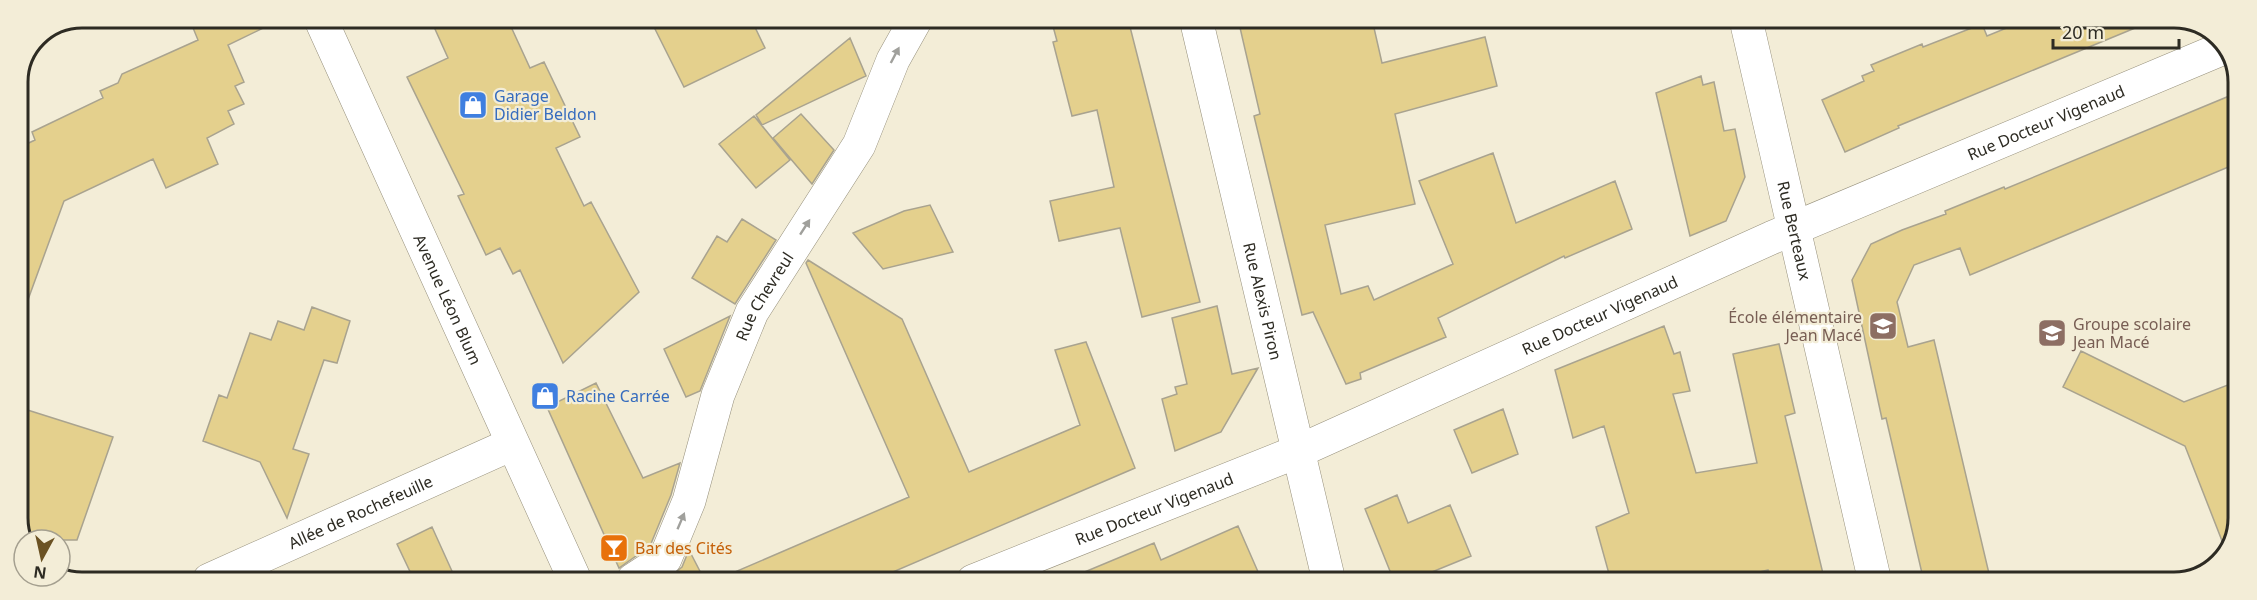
<svg xmlns="http://www.w3.org/2000/svg" width="2257" height="600" viewBox="0 0 2257 600" font-family="'Noto Sans',sans-serif">
<style>
.building{fill:#e4d08d;stroke:#a9a38f;stroke-width:1.5}
.lines{fill:none;stroke-linecap:round;stroke-linejoin:round}
.street-casing{stroke:#96907c;stroke-width:34}
.secondary-casing{stroke:#96907c;stroke-width:34}
.street{stroke:#fff;stroke-width:33}
.secondary{stroke:#fff;stroke-width:33}
.oneway{fill:#a0a09c}
.labels{text-anchor:middle;dominant-baseline:central;stroke-width:4.5;stroke-linejoin:round;paint-order:stroke}
.shop-label{font-size:16px;fill:#366cbe;stroke:#f3edd7;text-anchor:start}
.street-label{font-size:16px;fill:#2d2b23;stroke:#f3edd7}
.education-label{font-size:16px;fill:#785e54;stroke:#f3edd7;text-anchor:end}
.food-label{font-size:16px;fill:#c56008;stroke:#f3edd7;text-anchor:start}
.rim{fill:none;stroke:#2d2b23;stroke-width:3}
</style>
<rect width="100%" height="100%" fill="#f3edd7"/>
<path class="building" d="M189,18H284L228,45L244,82L235,86L244,104L228,111L234,124L207,138L218,164L166,188L153,159L64,201L22,316L18,315V148L35,140L32,132L103,98L100,91L118,83L122,74L198,40Z
M430,18H507L530,68L544,62L580,137L556,148L584,206L591,202L639,292L563,363L520,270L513,274L500,248L486,255L458,196L464,194L407,77L448,58Z
M650,19H751L765,48L684,87Z
M1051,19H1128L1200,302L1142,317L1120,228L1059,241L1050,201L1114,187L1097,110L1072,116L1053,42L1057,41Z
M1238,19H1372L1382,63L1485,37L1497,86L1395,114L1415,204L1325,225L1341,294L1368,286L1374,300L1453,264L1419,181L1493,153L1516,223L1615,181L1632,229L1565,258L1564,256L1438,318L1446,337L1360,373L1361,379L1346,384L1313,312L1302,315L1254,116L1260,114Z
M2026,20L2152,21L1898,126L1899,128L1845,152L1822,100L1864,81L1862,76L1874,71L1871,65L1922,44L1923,47L1982,24L1987,36Z
M850,38L866,76L762,125L756,115Z
M1701,76L1703,85L1714,82L1724,131L1735,129L1745,177L1726,221L1690,236L1656,93Z
M2239,92L2238,163L1970,275L1960,248L1914,265L1897,302L1908,347L1934,340L1991,582H1924L1886,418L1882,419L1852,280L1871,244L1902,230L1946,214L1945,211L2004,187L2005,189Z
M801,114L834,150L812,184L773,138Z
M754,116L790,160L756,188L719,144Z
M930,205L953,252L883,269L853,233L904,211Z
M742,219L776,240L735,304L692,278L717,236L727,242Z
M808,260L902,319L969,472L1080,425L1055,350L1086,342L1135,468L872,581H714L909,497L806,263Z
M1217,306L1232,374L1258,368L1221,432L1175,451L1162,399L1177,394L1175,387L1187,384L1172,318Z
M312,307L350,321L337,363L324,360L293,449L309,454L287,518L260,462L203,441L219,395L227,398L250,333L271,340L278,321L304,330Z
M730,316L700,391L686,397L664,349Z
M1664,326L1674,354L1680,352L1690,391L1673,394L1696,473L1757,463L1733,354L1779,344L1795,413L1785,416L1825,582H1771L1768,570L1720,582L1611,581L1596,527L1629,513L1604,426L1573,438L1555,370Z
M2081,351L2184,402L2238,381L2237,534L2226,551L2185,446L2063,387Z
M596,383L643,478L680,463L671,495L650,546L619,568L547,407Z
M18,407L113,437L77,540H26L18,522Z
M1503,409L1518,454L1472,473L1454,430Z
M1397,495L1408,523L1450,505L1471,556L1410,581H1394L1365,509Z
M1238,526L1262,581H1063L1154,543L1161,560Z
M432,527L456,580H414L397,544Z
M689,550L705,581L666,580L682,567Z"/>
<g class="lines">
<g class="street-casing">
<g id="street">
<path id="s1" d="M1196,19L1329,581"/>
<path id="s2" d="M1746,20L1875,582"/>
<path id="s3" d="M209,580L512,444"/>
<path id="s4" d="M633,580L665,559L689,501L718,395L752,312L859,145L893,60L916,19"/>
<path id="s5" d="M973,581L1299,451L1771,238L2226,47"/>
</g>
</g>
<g class="secondary-casing">
<g id="secondary">
<path id="s6" d="M320,18L575,580"/>
</g>
</g>
<use href="#street" class="street"/>
<use href="#secondary" class="secondary"/>
</g>
<defs><path id="oneway-solid" d="M-6-.8H1V-3.2L6.5 0L1 3.2V.8H-6Z" transform="scale(1.5)"/></defs>
<g class="oneway">
<use href="#oneway-solid" transform="translate(895 55) rotate(-62)"/>
<use href="#oneway-solid" transform="translate(805 227) rotate(-57)"/>
<use href="#oneway-solid" transform="translate(681 521) rotate(-67)"/>
</g>
<defs>
<g id="shop-square" transform="scale(1.5)"><rect x="-9" y="-9" width="18" height="18" rx="4" fill="#3f7fe0" stroke="#f3edd7"/><path d="M-5-2.5h2.3a2.7 3.5 0 0 1 5.4 0H5L5.5 6h-11ZM-1.5-2.5h3a1.5 2.3 0 0 0-3 0Z" fill="#fff"/></g>
<g id="school-square" transform="scale(1.5)"><rect x="-9" y="-9" width="18" height="18" rx="4" fill="#8d6e63" stroke="#f3edd7"/><path d="M0-5L7-2L0 1L-7-2ZM-4 1L0 2.5L4 1V4Q0 6-4 4Z" fill="#fff"/></g>
<g id="bar-square" transform="scale(1.5)"><rect x="-9" y="-9" width="18" height="18" rx="4" fill="#e8710a" stroke="#f3edd7"/><path d="M-6-5H6L.8 .8V4.5H3.5V6h-7V4.5H-.8V.8Z" fill="#fff"/></g>
</defs>
<g fill-rule="evenodd">
<use href="#shop-square" x="473" y="105"/>
<use href="#school-square" x="1883" y="326"/>
<use href="#school-square" x="2052" y="333"/>
<use href="#shop-square" x="545" y="396"/>
<use href="#bar-square" x="614" y="548"/>
</g>
<g class="labels">
<g class="shop-label">
<text x="494" y="96">Garage<tspan x="494" dy="18">Didier Beldon</tspan></text>
<text x="566" y="396">Racine Carrée</text>
</g>
<g class="street-label">
<text stroke="none"><textPath href="#s5" startOffset="1167">Rue Docteur Vigenaud</textPath></text>
<text stroke="none"><textPath href="#s2" startOffset="216">Rue Berteaux</textPath></text>
<text stroke="none"><textPath href="#s4" startOffset="320">Rue Chevreul</textPath></text>
<text stroke="none"><textPath href="#s6" startOffset="309">Avenue Léon Blum</textPath></text>
<text stroke="none"><textPath href="#s1" startOffset="290">Rue Alexis Piron</textPath></text>
<text stroke="none"><textPath href="#s5" startOffset="681">Rue Docteur Vigenaud</textPath></text>
<text stroke="none"><textPath href="#s5" startOffset="195">Rue Docteur Vigenaud</textPath></text>
<text stroke="none"><textPath href="#s3" startOffset="166">Allée de Rochefeuille</textPath></text>
</g>
<g class="education-label">
<text x="1862" y="317">École élémentaire<tspan x="1862" dy="18">Jean Macé</tspan></text>
<text x="2073" y="324" text-anchor="start">Groupe scolaire<tspan x="2073" dy="18">Jean Macé</tspan></text>
</g>
<g class="food-label">
<text x="635" y="548">Bar des Cités</text>
</g>
</g>
<path d="M0 0H2257V600H0ZM82 28H2174A54 54 0 0 1 2228 82V518A54 54 0 0 1 2174 572H82A54 54 0 0 1 28 518V82A54 54 0 0 1 82 28Z" fill="#f3edd7" fill-rule="evenodd"/>
<path class="rim" d="M82 28H2174A54 54 0 0 1 2228 82V518A54 54 0 0 1 2174 572H82A54 54 0 0 1 28 518V82A54 54 0 0 1 82 28Z"/>
<g transform="translate(42 558) rotate(188)"><circle r="28" fill="#f3edd7" stroke="#a49f8f" stroke-width="1.5"/>
<path d="M0-4.5L10 22L0 15L-10 22Z" fill="#6b5223"/>
<text y="-9" font-size="16" font-weight="bold" text-anchor="middle" fill="#2d2b23">N</text>
</g>
<path d="M2053 39v9h126v-9" fill="none" stroke="#2d2b23" stroke-width="3"/>
<text x="2062" y="39" font-size="18" fill="#2d2b23" stroke="#f3edd7" stroke-width="4.5" paint-order="stroke">20 m</text>
</svg>
